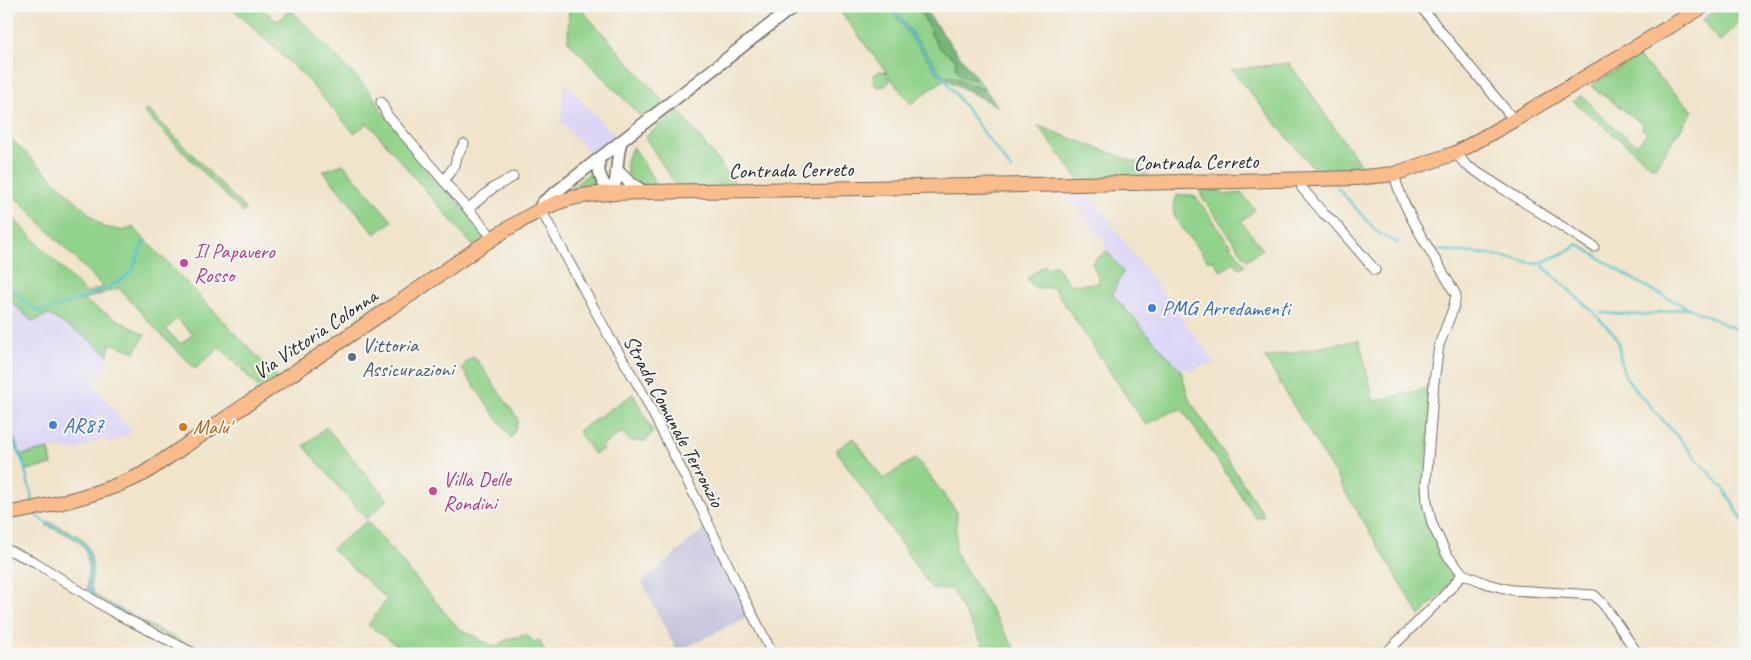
<svg xmlns="http://www.w3.org/2000/svg" width="1751" height="660" viewBox="0 0 1751 660" font-family="Caveat,sans-serif">
<style>
.built{fill:#dcd5f6}
.industrial{fill:#c2c1dc}
.green{fill:#92d38b;stroke:#5e7f5b;fill-rule:evenodd}
.forest{fill:#75b577;stroke:#507051}
.lines{fill:none;stroke-linecap:round;stroke-linejoin:round}
.stream{stroke:#59c6ce;stroke-width:2.5}
.minor-casing{stroke:#706c63;stroke-width:11}
.tertiary-casing{stroke:#706c63;stroke-width:14}
.primary-casing{stroke:#706c63;stroke-width:16}
.minor{stroke:#fff;stroke-width:9}
.tertiary{stroke:#fff;stroke-width:11}
.primary{stroke:#f9bc8a;stroke-width:14}
.hotel-dot{fill:#d1479c;stroke:#f6f6f2;stroke-width:2}
.shop-dot{fill:#3f7fe0;stroke:#f6f6f2;stroke-width:2}
.service-dot{fill:#5c6f8a;stroke:#f6f6f2;stroke-width:2}
.food-dot{fill:#e8710a;stroke:#f6f6f2;stroke-width:2}
.labels{text-anchor:middle;dominant-baseline:central;stroke-width:4;stroke-linejoin:round;paint-order:stroke}
.street-label{font-size:21px;fill:#2b2b2b;stroke:#f6f6f2}
.hotel-label{font-size:21px;fill:#b23c85;stroke:#f6f6f2;text-anchor:start}
.shop-label{font-size:21px;fill:#366cbe;stroke:#f6f6f2;text-anchor:start}
.service-label{font-size:21px;fill:#4e5e75;stroke:#f6f6f2;text-anchor:start}
.food-label{font-size:21px;fill:#c56008;stroke:#f6f6f2;text-anchor:start}
</style>
<rect width="100%" height="100%" fill="#f6f6f2"/>
<filter id="ink" filterUnits="userSpaceOnUse"><feTurbulence type="fractalNoise" baseFrequency=".02" numOctaves="2"/><feDisplacementMap in="SourceGraphic" scale="10" xChannelSelector="R" yChannelSelector="G"/><feConvolveMatrix kernelMatrix="1 2 1 2 8 2 1 2 1" color-interpolation-filters="sRGB"/></filter>
<filter id="wash" filterUnits="userSpaceOnUse"><feTurbulence type="fractalNoise" baseFrequency=".0096" numOctaves="4" result="noise"/><feDisplacementMap in="SourceGraphic" scale="20" xChannelSelector="R" yChannelSelector="G"/><feGaussianBlur stdDeviation="1.12" result="paint"/><feColorMatrix in="noise" values="0 0 0 0 0 0 0 0 0 0 0 0 0 0 0 0 0 1.4 0 .05"/><feComposite in="paint" operator="in"/></filter>
<g filter="url(#wash)">
<rect width="100%" height="100%" fill="#f0e4ca"/>
<path class="built" d="M564,82L618,139L595,158L561,121Z
M1068,193H1088L1216,364L1200,366L1191,372L1187,367L1181,371L1112,294L1123,272L1107,251L1104,241Z
M6,297L33,322L47,314L89,339L108,355L105,372L92,384L132,432L109,443L105,437L76,451L59,448L21,454L6,419Z"/>
<path class="industrial" d="M707,526L751,615L677,652L642,582Z"/>
<path class="green" d="M230,6H261L275,20H280L287,12L292,11L361,82L376,100L381,110L488,237L474,247L368,123L354,133L304,76Z
M569,6H578L667,105L645,121L568,41Z
M836,6H888L943,80L911,104L889,76V82L885,86L877,87L873,83L874,75L880,71L887,73Z
M892,6H917L929,27L931,34L936,43L940,48L955,59L956,68L963,77L978,80L985,89C970,87 960,76 944,76Z
M1724,6H1745V17L1721,41L1717,39L1703,19Z
M1638,57L1693,111L1654,168L1573,101L1582,95L1607,122L1637,145L1647,133L1641,128L1644,125L1591,86Z
M1289,63L1367,174L1320,176L1231,70Z
M148,109L246,210L243,213L144,112Z
M678,110L738,187L678,189L645,137Z
M1038,126L1138,163L1151,180H1079Z
M6,134L103,227L124,231L133,227L279,379L261,390L220,347L195,369L151,324L119,288L82,300L145,335L135,352L110,343L108,355L89,339L48,314L33,322L6,297V211L86,293L103,287L6,187ZM177,319L193,334L181,344L166,330Z
M633,146L660,190L645,189L628,175L626,160Z
M343,164L392,221L375,234L323,171Z
M595,169L604,188L562,195Z
M1200,189H1220L1224,195L1242,193L1255,210L1241,221L1262,249L1247,260L1202,197Z
M1177,195H1192L1193,197H1196L1245,265L1240,269L1234,262L1221,271L1212,259L1208,261L1176,220L1173,209Z
M1107,251L1123,272L1112,294L1181,371L1189,399L1264,516L1256,518L1182,409L1171,412L1146,425L1053,287L1034,288L1027,278L1045,265L1048,268L1055,264L1070,285L1100,283L1092,262Z
M1359,340L1374,401L1433,387L1424,488L1452,576V582L1420,616L1265,358Z
M474,356L518,419L516,428L511,438L462,369L468,360Z
M633,394L653,432L646,441H630L622,432L602,446L603,449L594,454L578,431Z
M6,419L21,455L49,449L52,465L26,470L21,455L19,456L6,425Z
M326,427L388,500L366,519L304,446Z
M854,438L883,479L916,458L957,512L955,552L1018,654H988L951,589H932L836,450Z
M367,521L458,628L495,647L507,639L527,635L534,643L539,640L546,654H409L368,625L387,599L332,549Z
M48,522C77,534 94,538 92,574C91,580 90,588 94,592C101,601 114,605 123,611C151,626 179,641 208,654H199L87,594C87,576 94,550 75,539C66,533 55,530 46,525Z"/>
<path class="forest" d="M922,6L978,80L970,79L958,73L955,59L940,48L936,43L924,17L917,7Z
M944,76C960,76 970,87 985,89L997,106L949,81Z"/>
<g class="lines">
<path class="stream" d="M890,6L1011,169
M1337,187L1377,232L1398,243
M1437,250L1487,254L1538,264L1570,250L1577,244C1599,257 1620,272 1643,285C1675,303 1710,318 1745,333
M1543,266L1592,311L1614,334L1618,342L1622,367L1625,376L1634,388L1724,489L1745,524
M6,284L31,307L41,312C62,305 121,288 132,270C137,261 139,250 144,241
M1601,313L1643,315L1687,308
M6,421L24,465L33,503
M36,516C50,528 72,531 84,545C97,562 83,582 93,594
M110,605L125,613
M196,650L203,654"/>
</g>
</g>
<g filter="url(#ink)">
<g class="lines">
<g class="minor-casing">
<path id="minor" d="M1420,6L1514,120
M381,102L387,115L493,238
M1456,153L1466,165L1594,247
M1394,174C1404,215 1435,256 1456,295L1453,309L1439,345L1434,382L1426,484L1427,503L1432,524L1447,555L1463,574L1488,584L1512,590L1594,595L1604,605L1638,654
M1301,179L1302,188L1324,214L1332,220L1375,270
M444,181L455,165L457,156L464,144
M540,208L610,338L641,390L702,510L739,588L769,647L771,654
M468,209L493,188L513,177
M6,549L35,562L111,611L195,654
M1385,654L1441,599L1463,574"/>
</g>
<g class="tertiary-casing">
<path id="tertiary" d="M599,160C597,174 602,184 613,194C618,176 616,159 621,142
M618,171L630,183L645,192
M540,208L542,203L794,6"/>
</g>
<g class="primary-casing">
<path id="primary" d="M6,514C53,505 100,495 143,474L387,310C427,285 464,256 504,231C524,219 542,207 565,200C590,192 618,193 645,192L1235,181L1356,178L1394,174L1456,153L1514,120L1704,6"/>
</g>
<use href="#minor" class="minor"/>
<use href="#tertiary" class="tertiary"/>
<use href="#primary" class="primary"/>
</g>
</g>
<g class="hotel-dot">
<circle cx="184" cy="263" r="5"/>
<circle cx="433" cy="491" r="5"/>
</g>
<g class="shop-dot">
<circle cx="1152" cy="308" r="5"/>
<circle cx="53" cy="425" r="5"/>
</g>
<circle class="service-dot" cx="352" cy="357" r="5"/>
<circle class="food-dot" cx="183" cy="427" r="5"/>
<g class="labels">
<g class="street-label">
<text transform="translate(1196 162) rotate(-1)">Contrada Cerreto</text>
<text transform="translate(791 170) rotate(-1)">Contrada Cerreto</text>
<text transform="translate(315 334) rotate(-34)">Via Vittoria Colonna</text>
<text transform="translate(674 421) rotate(62)">Strada Comunale Terronzio</text>
</g>
<g class="hotel-label">
<text x="194" y="251">Il Papavero<tspan x="194" dy="24">Rosso</tspan></text>
<text x="443" y="479">Villa Delle<tspan x="443" dy="24">Rondini</tspan></text>
</g>
<g class="shop-label">
<text x="1162" y="308">PMG Arredamenti</text>
<text x="63" y="425">AR87</text>
</g>
<g class="service-label">
<text x="362" y="345">Vittoria<tspan x="362" dy="24">Assicurazioni</tspan></text>
</g>
<g class="food-label">
<text x="193" y="427">Malu'</text>
</g>
</g>
<rect width="1751" height="660" fill="none" stroke="#f6f6f2" stroke-width="25"/>
</svg>
